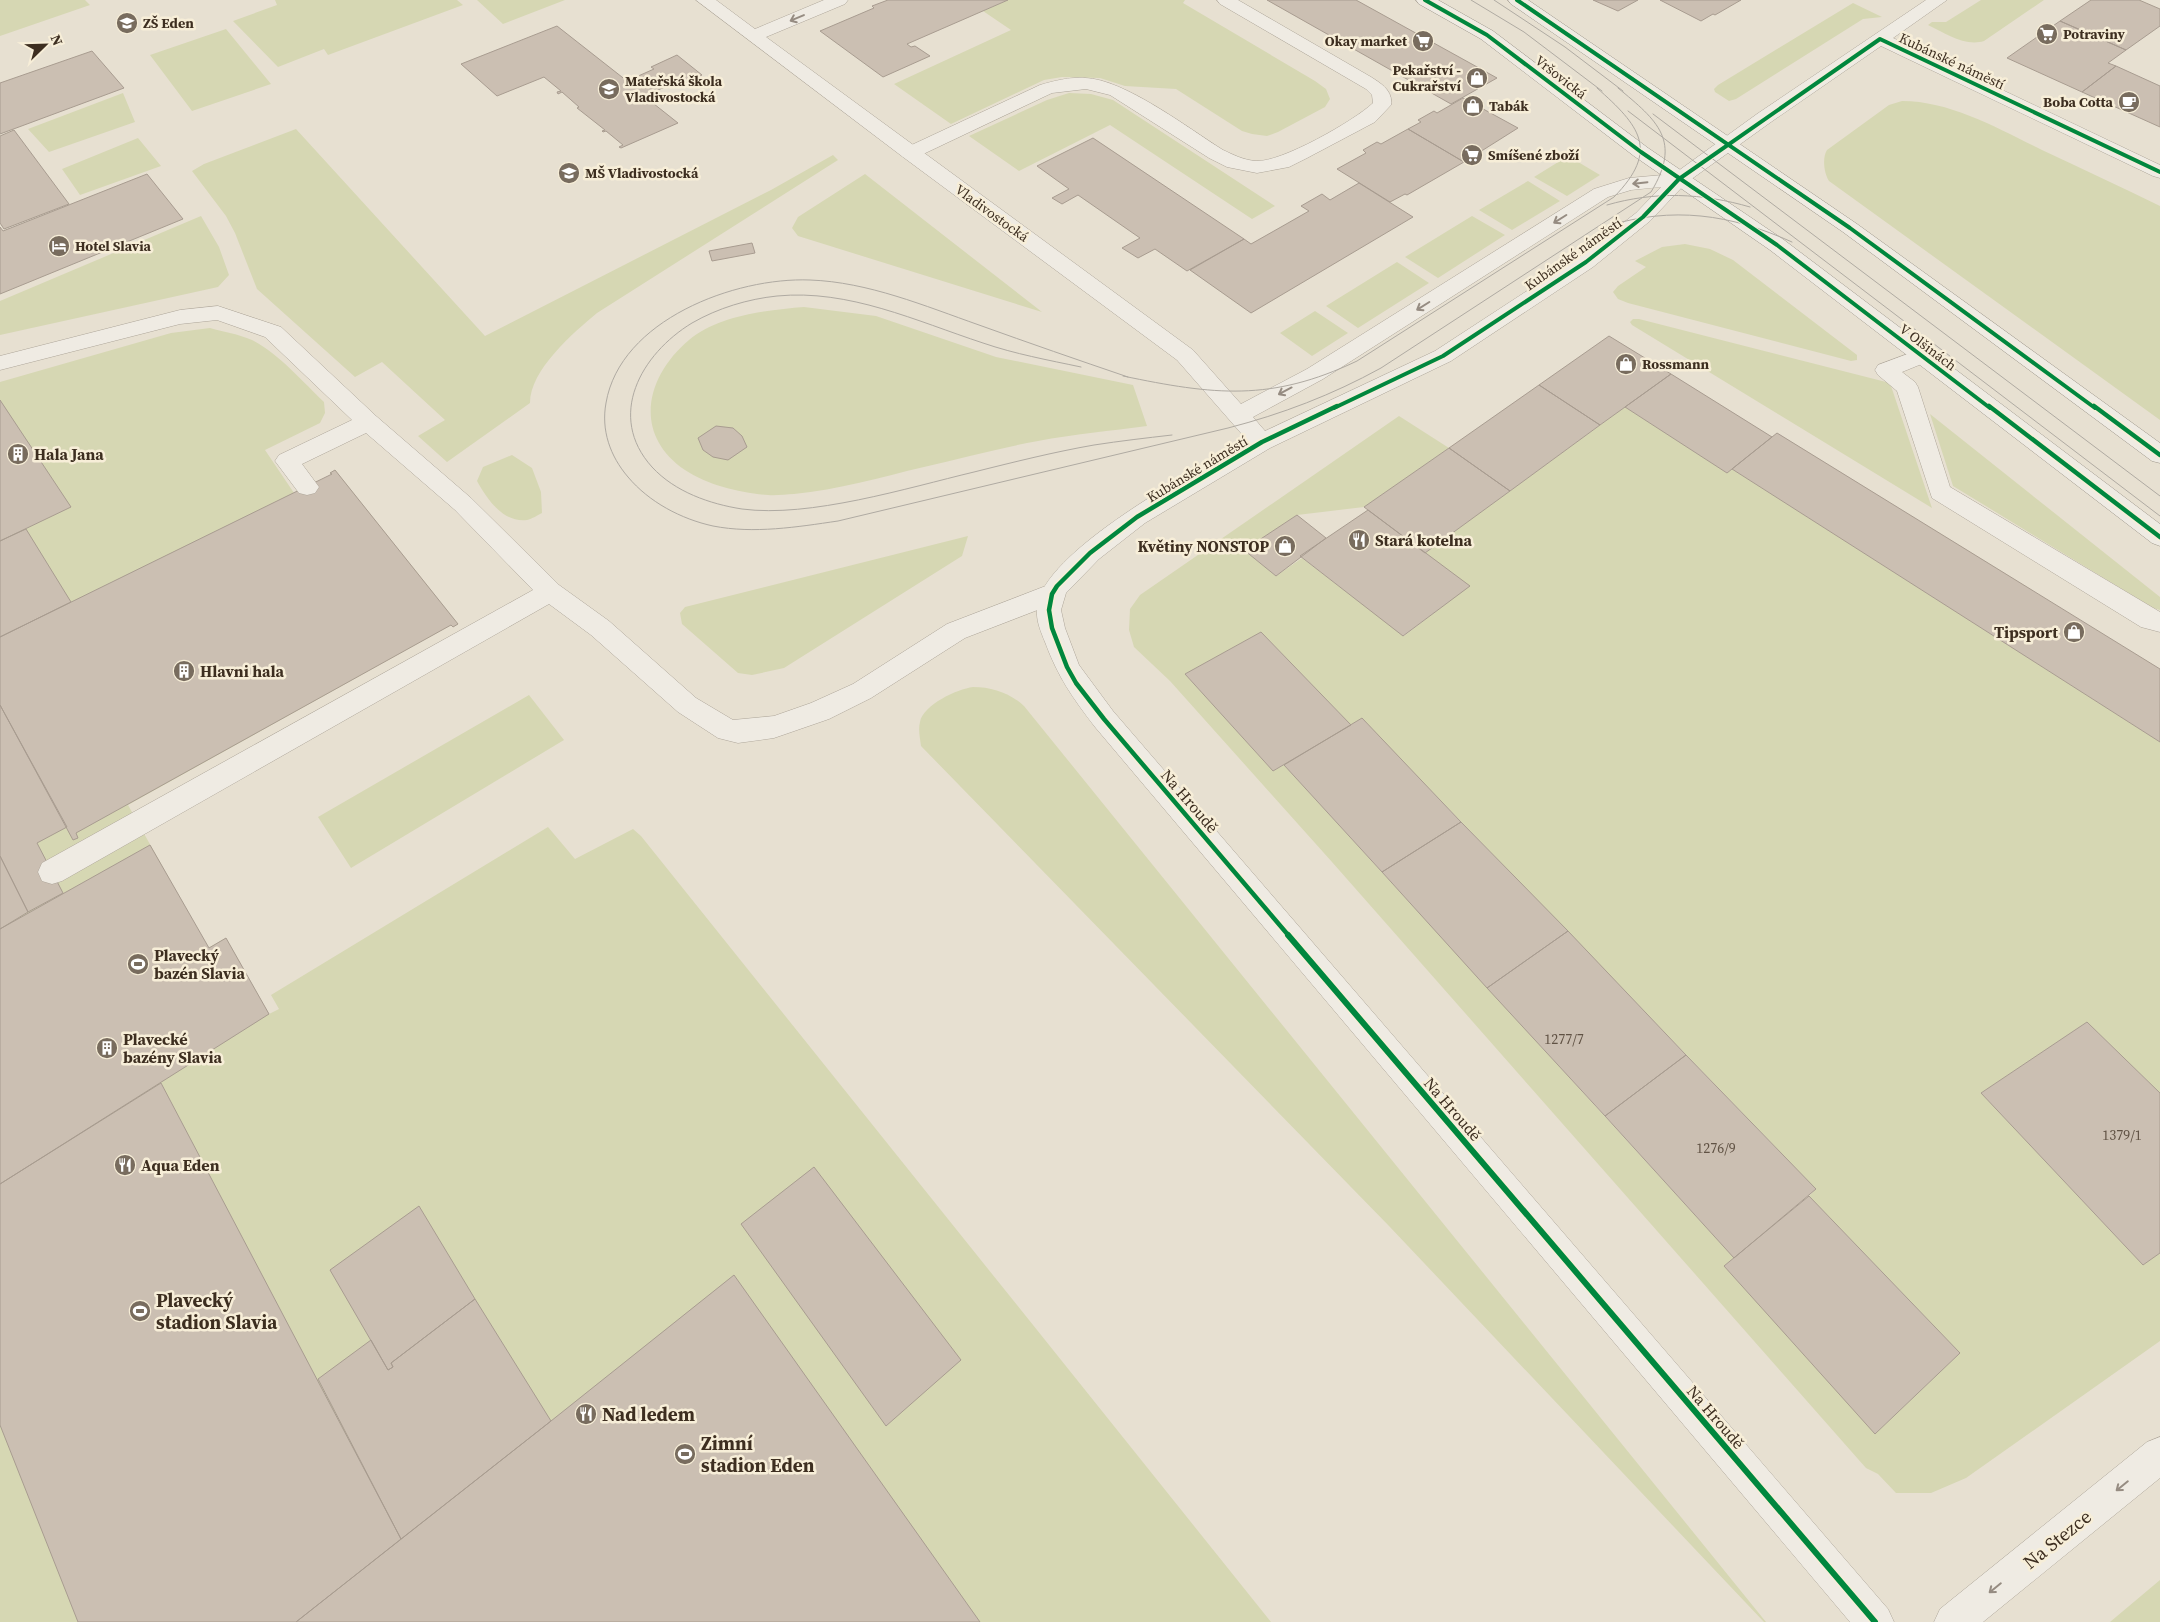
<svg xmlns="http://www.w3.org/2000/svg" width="2160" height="1622" viewBox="0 0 2160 1622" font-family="'Source Serif 4',serif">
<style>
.green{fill:#d6d7b3;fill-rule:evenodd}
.building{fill:#cbbfb2;stroke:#a89c90}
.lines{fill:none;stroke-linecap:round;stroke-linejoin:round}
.service-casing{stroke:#ada599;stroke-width:1}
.minor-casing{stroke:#ada599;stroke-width:1}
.secondary-casing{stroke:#9c958a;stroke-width:1}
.service{fill:#efebe3;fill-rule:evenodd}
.minor{fill:#efebe3;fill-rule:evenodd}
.secondary{fill:#efebe3;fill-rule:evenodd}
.tram{stroke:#afaaa2;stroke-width:1}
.cycleway-far2-casing{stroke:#f7eed8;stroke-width:6}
.cycleway-far1-casing{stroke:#f7eed8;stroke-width:8}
.cycleway-casing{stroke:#f7eed8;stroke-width:9}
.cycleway-far2{stroke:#00873e;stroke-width:4}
.cycleway-far1{stroke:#00873e;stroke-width:4.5}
.cycleway{stroke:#00873e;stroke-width:6}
.oneway{stroke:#968c82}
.labels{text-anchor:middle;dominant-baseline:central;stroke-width:5;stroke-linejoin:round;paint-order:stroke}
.far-poi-label{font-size:14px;font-weight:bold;fill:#3d2e20;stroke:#f7eed8;text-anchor:start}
.far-street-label{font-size:14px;fill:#3d2e20;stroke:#f7eed8}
.number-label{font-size:14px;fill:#605244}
.poi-label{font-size:16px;font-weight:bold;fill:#3d2e20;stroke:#f7eed8;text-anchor:start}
.street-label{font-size:16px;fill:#3d2e20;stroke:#f7eed8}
.near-poi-label{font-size:19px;font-weight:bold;fill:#3d2e20;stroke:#f7eed8;text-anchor:start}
.near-street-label{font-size:19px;fill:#3d2e20;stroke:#f7eed8}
</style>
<rect width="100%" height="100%" fill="#e7e0d1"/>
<path class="green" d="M0,0H85L90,5L0,36Z
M275,0H457L463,5L328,55L324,49L278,67L233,21L277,5Z
M477,0H565L503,24Z
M1008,0H1185L1183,3L1315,81L1326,89L1330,99L1325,107L1278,132L1267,136L1252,134L1242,131L1176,89L1125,86L1100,78L1062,77L1044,80L951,124L894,84L1011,30L983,11Z
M1981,0H2044L1984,41C1965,47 1945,33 1928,25L1932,22H1946Z
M1853,3L1882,17L1863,19L1736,99L1729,101L1715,92L1714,89L1718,85Z
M226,29L271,84L192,111L150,55Z
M123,93L135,122L49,152L28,129Z
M1069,93L1091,94L1113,100L1275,206L1252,219L1110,125L1019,171L969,136L1047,100Z
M1902,101C1951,101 1999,129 2042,150C2081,168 2121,187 2160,206V420L1829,181C1824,173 1822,158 1827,150L1889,105Z
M296,129L485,336L771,190L833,155L838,160L597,313C573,333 530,370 530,403L447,462L418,436L445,420L382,362L355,377L257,289L235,233L226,216L192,171L204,164Z
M138,138L161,166L80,195L62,169Z
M1568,156L1600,175L1567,196L1534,177Z
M865,174L1042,312L798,236L792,228L798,217Z
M1528,181L1560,201L1512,230L1479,210Z
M201,216L219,247L229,275L218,287L0,335V301Z
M1472,216L1505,235L1438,278L1405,257Z
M1685,244L1710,249L1733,260L1857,355V360L1851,361L1628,303L1618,299L1613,292L1618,286L1646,267L1635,261L1662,247Z
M1397,262L1429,283L1358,328L1326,306Z
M804,307L876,316L996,357L1133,385L1147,426C1111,431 1074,434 1038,441C1000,448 962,458 924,467C881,477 838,490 794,494C786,494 776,496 768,495C741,493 707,485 685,470C632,434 646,376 689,340C718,315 768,310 804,307Z
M1315,311L1348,333L1312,356L1280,333Z
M1633,319H1639L1890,383L1932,508L1632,325L1630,322Z
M210,328C224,332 238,334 252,340C278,353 303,382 324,402L325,413L320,423L265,450L294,493L331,475L330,473L335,470L458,624L453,627L451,625L128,805L208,948L226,938L269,1014L279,1009L271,995L548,827L575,859L633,829L641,836L1271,1622H0V382L171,333Z
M1625,407L1727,473L1732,469L2160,742V1093L2087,1022L1981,1093L2143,1265L2160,1253V1341L1966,1478L1931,1493H1896L1878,1474L1866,1468L1858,1459L1332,862L1170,681L1134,647L1129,630L1130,609L1140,595L1399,416L1449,448L1364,507L1297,515L1244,550L1276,576L1302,558L1404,636L1469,586L1425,553ZM1261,632L1351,725L1362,719L1816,1189L1809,1196L1960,1353L1876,1433L1724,1266L1734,1258L1284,765L1273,771L1185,674Z
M1930,414L2160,597V610L2153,608L1953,486Z
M512,455L532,468L541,492L542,513C538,515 532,519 527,520C503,523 487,499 477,481L483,467Z
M968,536L962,556L784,668L752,675L738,673L682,624L680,613L685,607Z
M973,687C992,687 1010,693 1024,706L1766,1622H1764L1389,1226L921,746C920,738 918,729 920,722C923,705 957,689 973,687Z
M529,695L564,740L351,868L318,817Z
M2160,1579V1622H2110L2160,1580Z"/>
<path class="building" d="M888,0H1008L907,44L911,47L915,46L930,56L883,77L820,31L874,8L872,6Z
M1267,0H1356L1497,78L1451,104Z
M1593,0H1638L1618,11Z
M1660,0H1741L1715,15L1713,14L1701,21Z
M2091,0H2139L2160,9V26L2126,50L2060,21Z
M2060,21L2126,50L2108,63L2116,66L2082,92L2007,58Z
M557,26L627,81L654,69L651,67L677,55L702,75L676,87L672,84L644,96L678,123L621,148L619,147L623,145L606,131L603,132L602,131L605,130L577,108L579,107L562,92L558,94L557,92L561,91L544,77L497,96L461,64Z
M92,51L124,88L0,134V83Z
M2116,66L2160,86V127L2082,92Z
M1463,98L1518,128L1464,162L1408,129L1421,122L1418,120L1434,111L1437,113Z
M1408,129L1464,162L1407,195L1405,194L1390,202L1337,169L1366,153L1363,150L1377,142L1381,144Z
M14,130L69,204L4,229L0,223V136Z
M1093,138L1244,239L1187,271L1155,249L1138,258L1122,248L1140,238L1078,195L1062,204L1052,198L1069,189L1037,166Z
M147,174L183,219L0,294V227L3,231Z
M1359,183L1413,217L1251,313L1190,270L1244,239L1251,244L1281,227L1309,211L1301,206L1322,194L1330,200Z
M752,243L755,253L712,261L709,251Z
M1609,336L1671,374L1600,425L1539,385Z
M1671,374L1772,437L1727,473L1625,407Z
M1539,385L1600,425L1510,491L1449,448Z
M0,400L71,507L0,541Z
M716,426L733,428L742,436L747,447L728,460L713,457L703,450L698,438Z
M1777,433L2160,669V742L1732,469Z
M1449,448L1510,491L1425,553L1364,507Z
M335,470L458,624L453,627L451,625L76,833L78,838L73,840L0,705V637L332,474L330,473Z
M1368,510L1470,586L1403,636L1300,556Z
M1297,515L1326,538L1276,576L1244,550Z
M26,529L71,602L0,637V541Z
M1261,632L1351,725L1273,771L1185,674Z
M0,705L67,827L37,843L63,893L28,912L0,856Z
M1362,718L1461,822L1382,872L1284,765Z
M1461,822L1568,931L1487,988L1382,872Z
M150,845L209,948L226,938L269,1014L0,1184V929Z
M0,856L28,912L0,929Z
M1568,931L1686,1055L1605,1116L1487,988Z
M2087,1022L2160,1093V1253L2143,1265L1981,1093Z
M1686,1055L1816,1189L1734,1258L1605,1116Z
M161,1083L401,1539L296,1622H78L0,1425V1184Z
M814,1167L961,1360L886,1426L741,1224Z
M1809,1196L1960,1353L1875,1434L1724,1266Z
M419,1206L475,1299L391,1363L393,1367L388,1370L330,1270Z
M734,1275L980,1622H296L551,1421Z
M475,1299L551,1421L401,1539L318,1379L371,1340L388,1370L393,1367L391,1363Z"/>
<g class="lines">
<g class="service-casing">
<path id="service" d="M1217,0H1238L1371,77C1382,84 1393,91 1391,105L1375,122L1307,158L1289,167L1257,173L1227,167L1209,158L1110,95L1086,89L1052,93L917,157L910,159L903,157L900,153L903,149L1040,85C1054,81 1069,77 1085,78C1124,79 1188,128 1223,150C1234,155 1243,160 1256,161C1280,163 1354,121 1373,103L1372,95L1366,89L1220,4Z
M218,306L281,327L376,416L471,498L559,585L609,621L696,698L733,720L774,716L811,703L853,684L947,624L1043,587L1052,585L1061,587L1064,594L1061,601L965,638L871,698L829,719L774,738L738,743L718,738L678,712L591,635L549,604L62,881L52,884L42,881L38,872L42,863L533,590L455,510L366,433L302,464L319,487L315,493L307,495L299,493L275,461L279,455L352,420L265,337L217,320L180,324L0,370V356L180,310Z
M1921,349L1929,351L1932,356L1929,361L1902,372L1915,382L1918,387L1950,487L2160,612V632L2141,627L1932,498L1897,391L1878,375L1875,370L1878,365Z"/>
</g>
<g class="minor-casing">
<path id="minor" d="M696,0H716L755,29L824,0H848L845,4L766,37L1193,350L1241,404L1307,369L1594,189L1629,178L1674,174L1757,114L1926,0H1947L1893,38L2160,165V178L2153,176L1881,46L1771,122L1686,183L1650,221L1593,267L1451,361L1270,448L1145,523L1099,559L1066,593L1061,610L1065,628L1079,665L1113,711L1888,1609L1894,1622H1850L1095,727C1072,697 1058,677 1045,642C1041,632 1036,621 1037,609C1039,552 1200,468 1247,440L1177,360L903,157ZM1661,187L1636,213L1579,257L1435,351L1265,431L1253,417L1323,379L1608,197L1631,190Z
M2160,1437V1478L1983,1622H1934L1940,1609L2147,1442Z"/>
</g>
<g class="secondary-casing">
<path id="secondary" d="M1416,0H1438L1493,31L1648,148L1784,240L2160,524V546L2152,543L1770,250L1634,156L1481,39L1419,4Z
M1508,0H1528L1857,224L2160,443V463L2152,461L1843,232L1511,4Z"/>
</g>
<use href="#service" class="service"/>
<use href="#minor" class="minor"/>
<use href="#secondary" class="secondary"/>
<path class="tram" d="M1471,0L1524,32L1602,91
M1494,0L1565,47L1623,91
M1628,111L2160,516
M1653,114L2160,496
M1607,205C1655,191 1702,193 1750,207
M1607,226C1673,206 1730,214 1792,242
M1081,367C1048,360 1015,354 983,343C916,321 849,289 777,296C748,299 718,308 692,323C641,354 606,416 652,467C675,492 710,504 742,509C810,518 907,488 974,472C1014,462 1054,452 1094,445C1120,441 1146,438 1172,435
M1123,376C1214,395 1271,402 1357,361L1614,197C1660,150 1640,126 1597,88
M1128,377C1078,360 1029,343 979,325C925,306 868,282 810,280C735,277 620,320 606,403C601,430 610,456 628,477C649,502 681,519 713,526C754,534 797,527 838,521L1228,428C1282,414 1332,395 1381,368L1651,192C1682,141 1658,121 1618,88"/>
<g class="cycleway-far2-casing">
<path id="cycleway-far2" d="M1425,0L1487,35L1641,152L1777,245L1990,408
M1517,0L1850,228L2095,408
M1334,408L1443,356L1586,262L1643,217L1679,179L1880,39L2160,172"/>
</g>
<g class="cycleway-far1-casing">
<path id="cycleway-far1" d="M1989,406L2160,537
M2094,406L2160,455
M1289,936L1104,719L1076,683L1067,667L1052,628L1049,610L1052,594L1057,586L1090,553L1137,517L1262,442L1337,406"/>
</g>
<g class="cycleway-casing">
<path id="cycleway" d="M1288,935L1875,1622"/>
</g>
<use href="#cycleway-far2" class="cycleway-far2"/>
<use href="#cycleway-far1" class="cycleway-far1"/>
<use href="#cycleway" class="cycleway"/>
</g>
<defs><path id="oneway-shaft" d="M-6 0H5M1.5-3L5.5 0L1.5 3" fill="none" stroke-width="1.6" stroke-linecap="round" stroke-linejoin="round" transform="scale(1.25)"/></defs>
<g class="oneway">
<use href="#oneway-shaft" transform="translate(797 18) rotate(157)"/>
<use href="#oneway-shaft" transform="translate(1640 183) rotate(174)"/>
<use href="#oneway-shaft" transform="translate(1560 219) rotate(148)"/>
<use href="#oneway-shaft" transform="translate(1423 306) rotate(148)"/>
<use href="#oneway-shaft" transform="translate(1285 391) rotate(152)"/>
<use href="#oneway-shaft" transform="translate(2122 1486) rotate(141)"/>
<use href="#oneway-shaft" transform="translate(1995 1588) rotate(141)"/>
</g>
<defs>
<g id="school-disc" transform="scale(1.125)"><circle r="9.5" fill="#786c5e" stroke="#f7eed8"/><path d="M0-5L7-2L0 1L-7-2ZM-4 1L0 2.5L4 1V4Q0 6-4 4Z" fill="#fff"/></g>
<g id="supermarket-disc" transform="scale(1.125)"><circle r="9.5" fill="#786c5e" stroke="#f7eed8"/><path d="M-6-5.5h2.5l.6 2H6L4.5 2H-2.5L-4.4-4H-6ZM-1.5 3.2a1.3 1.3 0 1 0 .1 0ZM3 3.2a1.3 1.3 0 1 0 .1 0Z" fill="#fff"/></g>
<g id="shop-disc" transform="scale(1.125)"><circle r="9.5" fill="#786c5e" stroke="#f7eed8"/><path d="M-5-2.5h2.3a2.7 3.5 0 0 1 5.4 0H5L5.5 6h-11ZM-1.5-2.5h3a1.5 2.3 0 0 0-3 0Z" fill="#fff"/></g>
<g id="cafe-disc" transform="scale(1.125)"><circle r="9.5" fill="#786c5e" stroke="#f7eed8"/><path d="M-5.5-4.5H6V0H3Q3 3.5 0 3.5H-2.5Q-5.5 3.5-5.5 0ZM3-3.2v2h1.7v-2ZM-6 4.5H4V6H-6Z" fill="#fff"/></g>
<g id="hotel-disc" transform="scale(1.125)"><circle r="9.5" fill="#786c5e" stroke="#f7eed8"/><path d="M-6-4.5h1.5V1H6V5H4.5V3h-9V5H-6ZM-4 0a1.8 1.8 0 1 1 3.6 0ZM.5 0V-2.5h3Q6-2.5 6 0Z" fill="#fff"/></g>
<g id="building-disc" transform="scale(1.125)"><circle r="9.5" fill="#786c5e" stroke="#f7eed8"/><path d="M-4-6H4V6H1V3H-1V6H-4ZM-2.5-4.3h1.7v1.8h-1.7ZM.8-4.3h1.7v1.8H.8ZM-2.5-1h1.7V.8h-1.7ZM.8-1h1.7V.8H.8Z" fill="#fff"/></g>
<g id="restaurant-disc" transform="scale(1.125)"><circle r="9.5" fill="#786c5e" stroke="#f7eed8"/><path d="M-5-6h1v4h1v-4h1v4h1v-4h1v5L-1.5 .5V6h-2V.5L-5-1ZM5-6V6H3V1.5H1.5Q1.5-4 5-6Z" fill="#fff"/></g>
<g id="stadium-disc" transform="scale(1.125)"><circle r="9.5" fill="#786c5e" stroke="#f7eed8"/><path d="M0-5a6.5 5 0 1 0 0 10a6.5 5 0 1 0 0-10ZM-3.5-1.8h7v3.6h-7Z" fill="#fff"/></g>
</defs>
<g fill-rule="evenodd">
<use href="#school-disc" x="127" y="23"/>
<use href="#supermarket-disc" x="2047" y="34"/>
<use href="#supermarket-disc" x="1423" y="41"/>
<use href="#shop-disc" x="1477" y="78"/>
<use href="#school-disc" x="609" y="89"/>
<use href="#cafe-disc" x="2129" y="102"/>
<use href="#shop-disc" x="1473" y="106"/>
<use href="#supermarket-disc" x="1472" y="155"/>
<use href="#school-disc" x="569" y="173"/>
<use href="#hotel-disc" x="59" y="246"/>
<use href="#shop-disc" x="1626" y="364"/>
<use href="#building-disc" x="18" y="454"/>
<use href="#restaurant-disc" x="1359" y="540"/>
<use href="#shop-disc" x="1285" y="546"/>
<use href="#shop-disc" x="2074" y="632"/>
<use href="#building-disc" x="184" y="671"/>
<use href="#stadium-disc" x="138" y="964"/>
<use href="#building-disc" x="107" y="1048"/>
<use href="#restaurant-disc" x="125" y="1165"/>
<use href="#stadium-disc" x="140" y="1311"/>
<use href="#restaurant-disc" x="586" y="1414"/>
<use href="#stadium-disc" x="685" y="1454"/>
</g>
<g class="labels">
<g class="far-poi-label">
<text x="143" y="23">ZŠ Eden</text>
<text x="2063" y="34">Potraviny</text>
<text x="1407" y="41" text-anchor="end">Okay market</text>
<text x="1461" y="70" text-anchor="end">Pekařství -<tspan x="1461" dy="16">Cukrařství</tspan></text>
<text x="625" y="81">Mateřská škola<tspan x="625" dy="16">Vladivostocká</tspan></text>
<text x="2113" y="102" text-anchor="end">Boba Cotta</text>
<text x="1489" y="106">Tabák</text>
<text x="1488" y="155">Smíšené zboží</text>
<text x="585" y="173">MŠ Vladivostocká</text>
<text x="75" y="246">Hotel Slavia</text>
<text x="1642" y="364">Rossmann</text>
</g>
<g class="far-street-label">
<text transform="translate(1952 61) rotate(25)">Kubánské náměstí</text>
<text transform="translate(1561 77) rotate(38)">Vršovická</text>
<text transform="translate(992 213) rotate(36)">Vladivostocká</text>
<text transform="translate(1573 254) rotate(-35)">Kubánské náměstí</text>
<text transform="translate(1928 347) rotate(37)">V Olšinách</text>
<text transform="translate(1197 469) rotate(-31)">Kubánské náměstí</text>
</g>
<g class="number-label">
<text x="1564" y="1039">1277/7</text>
<text x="2122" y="1135">1379/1</text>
<text x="1716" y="1148">1276/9</text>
</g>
<g class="poi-label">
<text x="34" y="454">Hala Jana</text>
<text x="1375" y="540">Stará kotelna</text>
<text x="1269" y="546" text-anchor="end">Květiny NONSTOP</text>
<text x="2058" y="632" text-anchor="end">Tipsport</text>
<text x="200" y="671">Hlavni hala</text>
<text x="154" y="955">Plavecký<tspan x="154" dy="18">bazén Slavia</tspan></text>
<text x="123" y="1039">Plavecké<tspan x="123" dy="18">bazény Slavia</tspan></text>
<text x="141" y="1165">Aqua Eden</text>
</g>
<g class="street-label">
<text transform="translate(1190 801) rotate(49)">Na Hroudě</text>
<text transform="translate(1453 1109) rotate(49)">Na Hroudě</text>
<text transform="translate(1716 1417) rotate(49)">Na Hroudě</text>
</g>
<g class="near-poi-label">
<text x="156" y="1300">Plavecký<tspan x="156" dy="22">stadion Slavia</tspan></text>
<text x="602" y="1414">Nad ledem</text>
<text x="701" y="1443">Zimní<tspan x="701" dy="22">stadion Eden</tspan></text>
</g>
<g class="near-street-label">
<text transform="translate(2057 1539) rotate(-39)">Na Stezce</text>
</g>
</g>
<g transform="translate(45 45) rotate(67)" stroke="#f7eed8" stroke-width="4" paint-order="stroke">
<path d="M0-4L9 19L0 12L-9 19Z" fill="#3d2e20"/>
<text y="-8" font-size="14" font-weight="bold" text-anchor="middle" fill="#3d2e20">N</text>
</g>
</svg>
